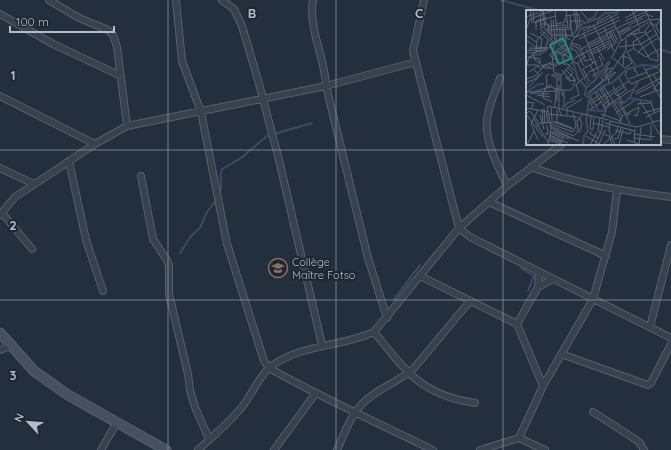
<svg xmlns="http://www.w3.org/2000/svg" width="671" height="450" viewBox="0 0 671 450" font-family="Quicksand,sans-serif">
<style>
.lines{fill:none;stroke-linecap:round;stroke-linejoin:round}
.stream{stroke:#394c67;stroke-width:2}
.street-casing{stroke:#565f6c;stroke-width:8}
.secondary-casing{stroke:#565f6c;stroke-width:11}
.street{stroke:#38414e;stroke-width:6}
.secondary{stroke:#465061;stroke-width:9}
.grid{fill:none;stroke:#b4bcc9;stroke-width:1;stroke-opacity:0.55}
.labels{text-anchor:middle;dominant-baseline:central;stroke-width:4;stroke-linejoin:round;paint-order:stroke}
.poi-label{font-size:11px;fill:#b4bcc9;stroke:#1d2633;text-anchor:start}
.inset-river{fill:none;stroke:#394c67;stroke-width:2}
.inset-road{fill:none;stroke:#5e6776;stroke-width:1}
.view{fill:#308480;fill-opacity:0.15;stroke:#308480;stroke-width:2}
.inset-edge{fill:none;stroke:#b4bcc9;stroke-width:2}
.grid-label{font-size:13px;text-anchor:middle;font-weight:bold;fill:#b4bcc9;stroke:#1d2633;stroke-width:4;stroke-linejoin:round;paint-order:stroke}
</style>
<rect width="100%" height="100%" fill="#242f3e"/>
<g class="lines">
<path class="stream" d="M501,0L541,11
M660,49L671,53
M219,195C224,186 218,177 222,169L241,158L267,136L312,123
M180,253L191,236L200,228L207,212L217,199
M521,268L534,276L528,291
M394,299L420,265"/>
<g class="street-casing">
<path id="street" d="M49,0L79,18L108,30L113,35L117,47L127,126
M176,0L182,61L201,112L227,244L264,361L269,368C322,398 378,423 433,450
M222,0L234,9L242,26L258,80L279,160L322,345
M313,0C308,29 325,57 326,86L368,258L387,318
M424,0L413,51L459,228L470,237L671,338
M0,14L53,44L121,76
M500,78C496,90 490,102 488,114C482,138 498,165 507,186
M0,96L95,144
M660,139L671,140
M69,161L86,240L103,291
M531,167C577,184 623,191 671,197
M0,168L34,184
M141,176L153,239L167,260L169,266V294L188,374L190,390L195,407L209,439
M489,202L606,256
M2,213L32,249
M0,215L15,197L95,144L127,126L326,86L416,62
M420,276L517,324L543,386
M538,287L553,279
M517,324L538,287L539,272
M650,327L671,245
M374,332C407,372 421,395 475,403
M0,350L10,346
M561,354L648,385L651,383L671,344
M593,412L635,439L640,443L644,450
M519,438L543,386L593,299L612,232L617,190
M101,450L117,422
M198,450C213,436 229,423 242,407C251,396 260,375 270,367C301,344 341,347 374,332L459,228L507,186L562,144
M274,450L315,394
M337,450C344,435 350,416 362,404C377,388 400,382 415,367L470,301
M480,450L519,438L545,450"/>
</g>
<g class="secondary-casing">
<path id="secondary" d="M0,333L34,371L68,395L166,450"/>
</g>
<use href="#street" class="street"/>
<use href="#secondary" class="secondary"/>
</g>
<path class="grid" d="M168,0V450M336,0V450M503,0V450M0,150H671M0,300H671"/>
<defs>
<g id="school-ring" transform="scale(1)"><circle r="9.5" fill="#1d2633" stroke="#8d6e63" stroke-width="1.5"/><path d="M0-5L7-2L0 1L-7-2ZM-4 1L0 2.5L4 1V4Q0 6-4 4Z" fill="#8d6e63"/></g>
</defs>
<g fill-rule="evenodd">
<use href="#school-ring" x="278" y="268"/>
</g>
<g class="labels">
<g class="poi-label">
<text x="292" y="262">Collège<tspan x="292" dy="13">Maître Fotso</tspan></text>
</g>
</g>
<g transform="translate(526 10)">
<rect width="135" height="135" fill="#242f3e"/>
<path class="inset-river" d="M46,25L56,14L73,8L79,3H89L94,0M101,26L123,12M0,42L13,45L21,40M44,42L52,69L60,77M3,80L13,74H18M3,83L23,84M62,87L77,76L86,73L101,59L116,55L131,56L135,53M104,87L112,72M39,98L41,93L49,90M62,100L77,101L88,92L98,93L103,88L127,92M57,135L58,126L62,121L60,110L63,88L59,85L60,78L70,69L83,51"/>
<path class="inset-road" d="M4,0L6,13M7,0L8,13L29,6M14,0L15,20L28,32M16,0L19,17M17,0L20,15M48,0L51,20M50,0L52,17M54,0L62,10L68,7L72,0M106,0L113,16M119,0L135,33M39,6L53,4L54,17M44,6L46,25M0,7L12,3M99,8L114,0M25,10L26,29M27,10L29,30M123,10L135,9M99,11L124,0M15,14H22V24M30,14L39,12V8M67,14L79,38M72,14L71,12L84,5L96,31M103,15L117,8M16,16L20,20H23V16M22,16L40,15M1,17L4,9L28,0M78,17L88,41M31,18L42,17L40,0M105,18L123,9M39,19L41,28L44,30M10,20V11L21,8M86,20L92,31M126,20L107,32L108,39L120,47L135,38M57,21L92,4M84,21L90,32M14,22L27,34M83,22L88,33M92,22L104,16M4,23L16,29L14,42M81,23L121,4L127,7M93,23L104,18M133,23L130,16L134,10M58,24L73,62L66,66M72,24L89,16M105,24L109,25L124,49L132,51V44L119,21L125,13L130,16M107,24L119,22M0,25L10,32M41,25H24L23,20L44,19V11H58M41,25L50,27L93,7M94,25L105,19M53,29L94,10M0,30L9,37L26,38M29,31L41,41M34,33V20M36,33L37,19M45,33L53,35L59,47L51,54L48,52M61,34L81,24M46,35L52,38L59,51L65,49M71,37L78,50M93,37L115,34L131,24M3,38L22,39M62,38L85,27M46,39L37,45V54H42L48,61M55,39L82,26M60,39L67,53M107,39L101,42L109,55M2,40L16,41M81,40L91,32M27,41L44,47M6,43L19,40L22,29M10,43L11,30L20,21M31,43L40,35L39,19M64,43L84,33M24,44L26,48L31,50L30,56L24,54M33,44L44,38M112,44L115,39L132,28M65,45L85,35M96,46L103,48L106,53L99,58M0,48L8,45L9,50L14,53M30,48V41L40,33M87,48L99,58M14,49V54L18,58H27M85,49L94,32L107,22L113,19V22M52,54L60,71M0,55H11L15,59M64,55L70,66L68,68M15,56L28,52M58,56L50,41L45,38V33L56,18L65,16M97,56L98,43M118,57L134,87M0,58L3,47L14,49M36,60L44,70M40,60L48,68L49,73L46,75M120,60L130,57L134,60M101,61L99,65L105,74L135,61M3,62L13,55M63,62L77,55L73,46M109,62L108,58L112,65M26,64L33,66V71M127,64L133,74L135,73M25,65L31,68V91M36,65L50,47L83,31M39,67L44,71L50,70M79,68L81,59L87,58M93,68L101,81M0,69L9,66L18,56H24M41,69L47,63L42,58M103,69L121,62M77,70L75,68L84,52M82,71L90,62M0,73L11,68L13,64L8,60M83,73L81,64L85,60M60,74L63,71L57,59L71,51M26,75L20,77L17,84V88L26,92M33,75V100L36,106M21,76L20,66L23,64M87,76L97,92M3,77L17,62M78,77L87,91M79,77L74,80L83,94M76,79L83,91L77,95M90,79L103,71M71,81L79,93M129,81L128,78L135,71L133,67M7,82L30,81M69,82L80,100L77,108M109,82L135,68M63,83L89,62M89,83L91,86L100,80M0,84L2,81L7,82L24,77L35,80V65L28,62L26,43L31,25L29,0M61,84L83,65L100,40V29M110,84L128,75M0,85L19,95M11,85L24,87M37,86L35,80H44L63,63M64,86L72,99M81,87L98,77M114,87L135,79M92,88L100,103M44,89L53,85L50,74M114,91L127,112M0,92L8,93L5,99M88,93L96,106L94,114M92,94L99,104M111,94L125,93L129,103M65,95L64,91L72,86M87,95L95,110M21,96L25,118L22,135M22,96L83,110M25,97L26,111M29,97L30,78M0,98L22,102M18,98L19,114M36,98L38,95V80M66,98V93L89,79M77,98L107,79M16,99L17,114M64,100L75,92M3,101L0,104L17,127M4,101L13,113M20,101L22,113M90,103L109,90M117,103L135,98M22,104L51,107M75,104L95,111M14,105L18,119M108,105L111,106L113,97M41,106V98L56,89M65,106L64,118L67,120M96,106L113,97M53,107L56,114L53,123M120,107L135,100M74,108L72,120L75,124M8,109L22,132M84,111L83,121L89,135M84,111L111,117L135,110M27,112L47,119M31,112L46,118M67,113L83,117M79,113L109,121M25,114L47,122L50,115L47,103M104,114L100,106L105,103M127,114L134,125M24,116L48,126M10,117L15,113L31,112V100M25,118L46,128M67,119L68,107M89,120L104,124L105,120M27,121L53,131M65,121L64,124L72,128M25,122L43,129M25,123L38,129M19,124H22L21,115M78,124L83,126L86,135M108,124L129,127M24,125L42,133M49,125L52,121L51,111L57,104M23,126L37,132M60,126L75,135M23,128L36,133M108,128L125,130V115M88,129L92,128L95,118M12,130L5,114L12,100M23,130L35,134M101,130L113,134M108,132L109,119M73,134L79,120M1,135L8,121M64,135L71,122M69,135L75,122L77,110M77,135L90,123L92,117M93,135L97,119M113,135L115,117"/>
<path class="view" d="M37,28L46,48L33,54L24,35Z"/>
<rect width="135" height="135" class="inset-edge"/>
</g>
<g class="grid-label">
<text x="252" y="18">B</text>
<text x="419" y="18">C</text>
<text x="13" y="80">1</text>
<text x="13" y="230">2</text>
<text x="13" y="380">3</text>
</g>
<g transform="translate(28 422) rotate(296)" stroke="#1d2633" stroke-width="3" paint-order="stroke">
<path d="M0-3L7 15L0 10L-7 15Z" fill="#b4bcc9"/>
<text y="-6" font-size="11" font-weight="bold" text-anchor="middle" fill="#b4bcc9">N</text>
</g>
<path d="M10 26v6h104v-6" fill="none" stroke="#b4bcc9" stroke-width="2"/>
<text x="16" y="26" font-size="12" fill="#b4bcc9" stroke="#1d2633" stroke-width="3" paint-order="stroke">100 m</text>
</svg>
